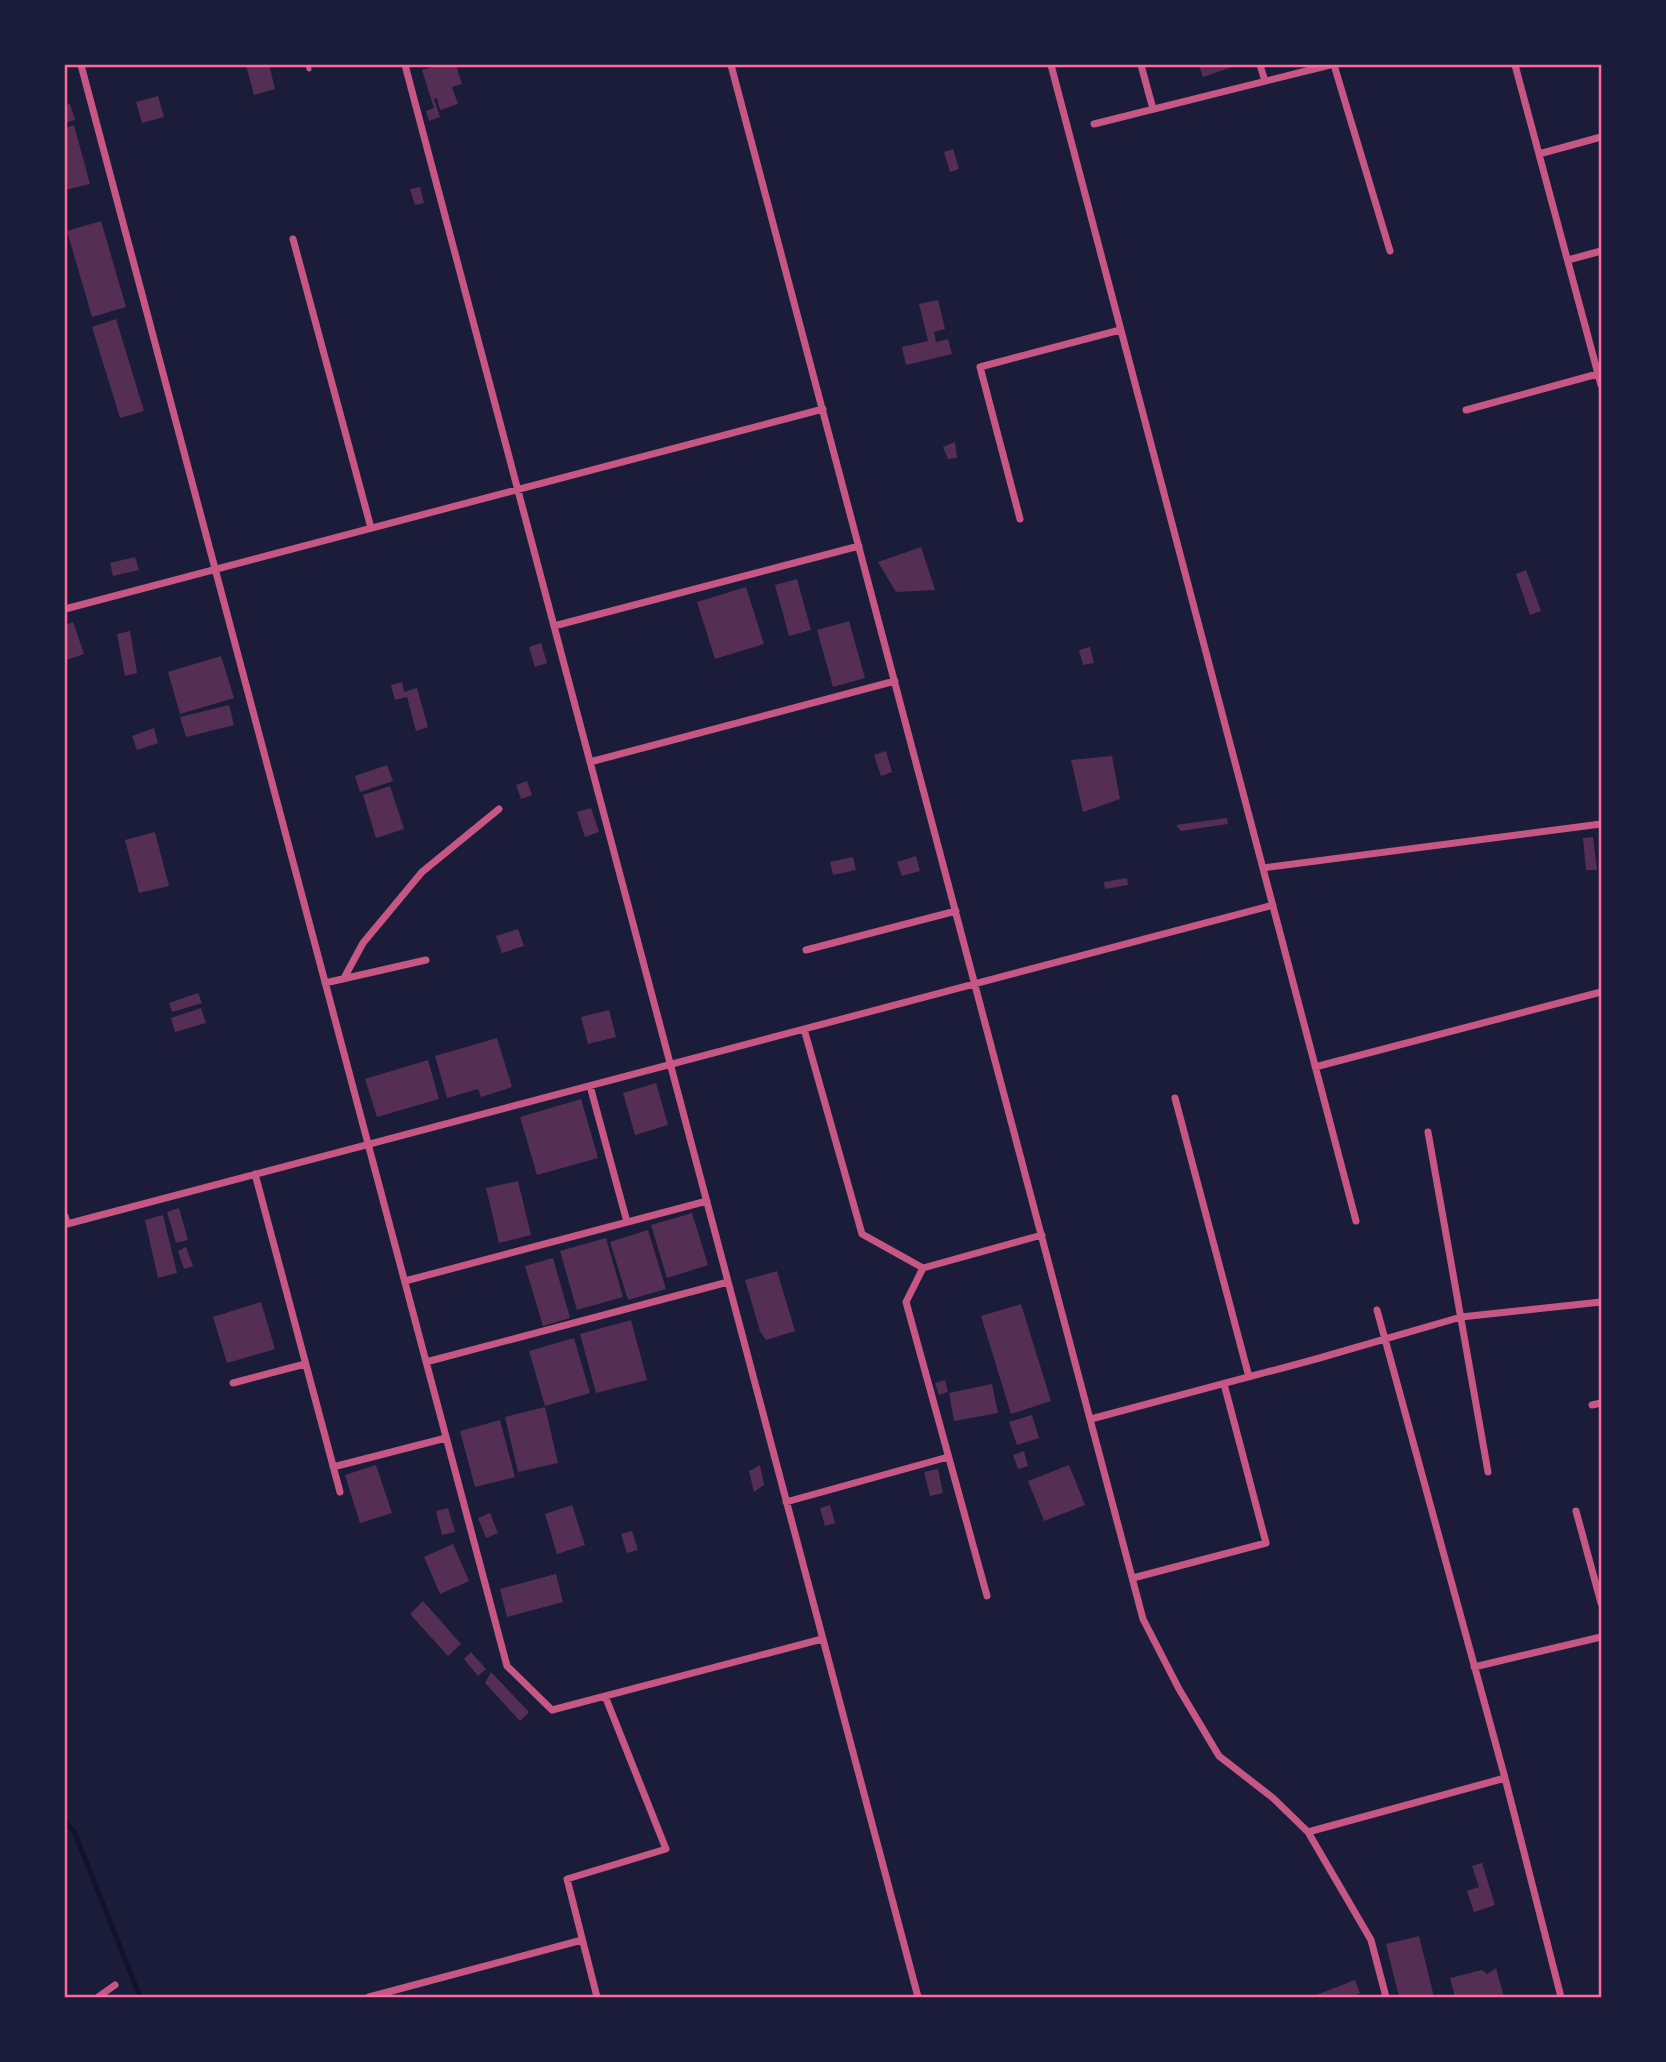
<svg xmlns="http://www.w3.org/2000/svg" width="1666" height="2062" viewBox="0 0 1666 2062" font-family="'Alegreya Sans',sans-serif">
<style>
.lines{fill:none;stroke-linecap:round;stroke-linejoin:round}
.stream{stroke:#12122b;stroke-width:5}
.building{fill:#542f53}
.service{stroke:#c65784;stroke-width:5}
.minor{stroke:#c65784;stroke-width:7}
.neatline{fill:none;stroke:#ff6b9d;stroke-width:2.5}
</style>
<rect width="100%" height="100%" fill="#1b1b3a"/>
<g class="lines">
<path class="stream" d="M65,1822L74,1831L140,1997"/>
</g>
<path class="building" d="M246,65H269L275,89L254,95Z
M439,65H456L462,84L452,87L458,104L440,110L437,98L434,99L440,117L429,121L426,111L434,108L422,70Z
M1199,65H1238L1203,77Z
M158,96L164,117L142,123L136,102Z
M70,104L75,120L65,123V105Z
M74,125L90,184L65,190V128Z
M953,149L959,169L950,172L944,152Z
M420,187L424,203L415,205L410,189Z
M101,221L126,307L92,317L67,231Z
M938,300L945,329L934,332L936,342L948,339L952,354L906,365L902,347L928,341L919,304Z
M116,319L144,411L120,418L92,327Z
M955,442L957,458L948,459L943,447Z
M921,547L935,590L896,592L878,562Z
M135,557L139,570L113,576L110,563Z
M1526,570L1541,611L1530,615L1516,574Z
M797,579L811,630L789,636L775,585Z
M746,587L764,644L715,659L697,602Z
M849,621L865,678L833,687L817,630Z
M73,622L84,654L66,660L65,625Z
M130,631L137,673L125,676L117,634Z
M541,643L547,663L535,667L529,647Z
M1090,647L1094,663L1083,665L1079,650Z
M221,656L234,698L180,714L168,672Z
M402,682L404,692L417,688L428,727L416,731L407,697L395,700L391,685Z
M229,705L234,725L186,737L180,717Z
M154,728L158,743L137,750L132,736Z
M886,751L892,772L881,776L874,755Z
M1112,756L1120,799L1083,812L1071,760Z
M387,765L393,781L360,792L355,776Z
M527,781L532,795L521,799L516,785Z
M390,786L404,829L376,838L363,795Z
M591,808L599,832L585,837L577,812Z
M1227,818L1228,824L1181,831L1176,825Z
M155,832L169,886L139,893L125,840Z
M1593,837L1597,870H1586L1583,838Z
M916,856L920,871L902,876L897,862Z
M853,857L856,870L833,875L830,862Z
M1127,878L1128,885L1105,889L1104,882Z
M518,929L524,946L502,953L496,936Z
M198,993L202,1003L172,1012L169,1003Z
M201,1008L206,1023L175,1032L171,1018Z
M609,1010L616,1037L588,1044L581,1017Z
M497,1038L512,1087L481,1097L478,1089L447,1098L435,1056Z
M428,1060L439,1099L377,1117L365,1079Z
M656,1083L668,1125L635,1135L623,1093Z
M581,1099L598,1158L537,1175L520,1117Z
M518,1181L531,1235L499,1243L486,1188Z
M179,1208L188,1240L176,1243L167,1212Z
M692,1213L708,1265L667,1278L651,1225Z
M163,1215L177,1273L158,1278L145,1220Z
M648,1230L666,1289L628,1300L610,1242Z
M606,1238L623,1297L577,1310L560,1251Z
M186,1247L193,1266L184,1269L178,1251Z
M553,1258L570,1318L543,1326L525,1266Z
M777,1271L795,1331L766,1340L760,1331L745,1280Z
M261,1302L275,1349L227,1363L213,1317Z
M1021,1304L1051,1401L1011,1414L981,1316Z
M631,1320L647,1380L596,1393L580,1334Z
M574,1338L590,1393L545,1406L529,1351Z
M945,1380L948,1392L939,1395L935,1383Z
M992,1384L998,1413L954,1421L949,1393Z
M545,1407L558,1463L518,1472L505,1417Z
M1032,1415L1039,1438L1017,1445L1009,1422Z
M500,1420L515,1477L475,1487L460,1431Z
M1024,1451L1028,1466L1018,1469L1013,1455Z
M376,1465L392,1513L360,1523L345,1475Z
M760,1465L764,1485L754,1492L749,1471Z
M1069,1465L1085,1505L1044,1521L1028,1481Z
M938,1469L943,1493L930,1496L924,1472Z
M572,1505L585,1545L557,1554L545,1514Z
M830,1505L835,1523L825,1526L820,1508Z
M448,1508L455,1532L442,1535L436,1511Z
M490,1513L498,1533L486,1538L478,1518Z
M632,1531L638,1550L627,1553L621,1534Z
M453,1544L469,1581L440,1594L424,1557Z
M556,1574L563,1602L507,1617L500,1589Z
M423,1601L461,1644L448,1656L410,1614Z
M471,1652L486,1669L478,1676L464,1659Z
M491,1672L529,1712L520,1721L485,1683Z
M1482,1863L1495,1905L1474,1912L1467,1891L1479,1887L1472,1866Z
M1419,1936L1434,1997H1399L1386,1944Z
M1496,1968L1504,1997H1455L1450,1978L1482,1970L1487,1974Z
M1355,1980L1360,1993L1351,1997H1311Z"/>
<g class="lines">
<path class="service" d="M308,65L309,69"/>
<path class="minor" d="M81,65L507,1666L552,1710L822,1639
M405,65L918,1997
M731,65L1143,1619L1179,1689L1219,1756L1273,1798L1308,1832L1371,1940L1386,1997
M1051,65L1356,1221
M1141,65L1153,109
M1260,65L1265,81
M1334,65L1390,251
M1515,65L1601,385
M1094,124L1330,65
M1539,154L1601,137
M293,239L371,528
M1568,260L1601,251
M1466,410L1601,373
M1020,519L980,367L1120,330
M65,609L823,409
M554,626L859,546
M590,762L895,681
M1263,868L1601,824
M806,950L956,911
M344,978L363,943L422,872L499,809
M325,983L426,960
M804,1029L862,1234L923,1268L1042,1235
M1315,1067L1601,992
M590,1086L627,1222
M1175,1098L1249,1377
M1428,1132L1488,1472
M255,1174L340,1492
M65,1216L67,1224L1273,905
M923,1268L906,1302L987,1596
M405,1281L707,1201
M1377,1310L1505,1778L1561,1997
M426,1362L728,1282
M233,1383L305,1364
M1592,1405L1601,1403
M1091,1419L1316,1359L1461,1317L1601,1302
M333,1467L446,1438
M786,1502L948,1457
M1576,1511L1601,1603
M1133,1578L1266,1543L1224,1384
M1474,1667L1601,1637
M1308,1832L1505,1778
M98,1997L115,1985
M369,1997L582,1940
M597,1997L567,1879L666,1849L605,1696"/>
</g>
<rect width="1666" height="2062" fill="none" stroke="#1b1b3a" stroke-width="133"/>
<rect x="66" y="66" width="1534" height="1930" class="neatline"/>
</svg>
